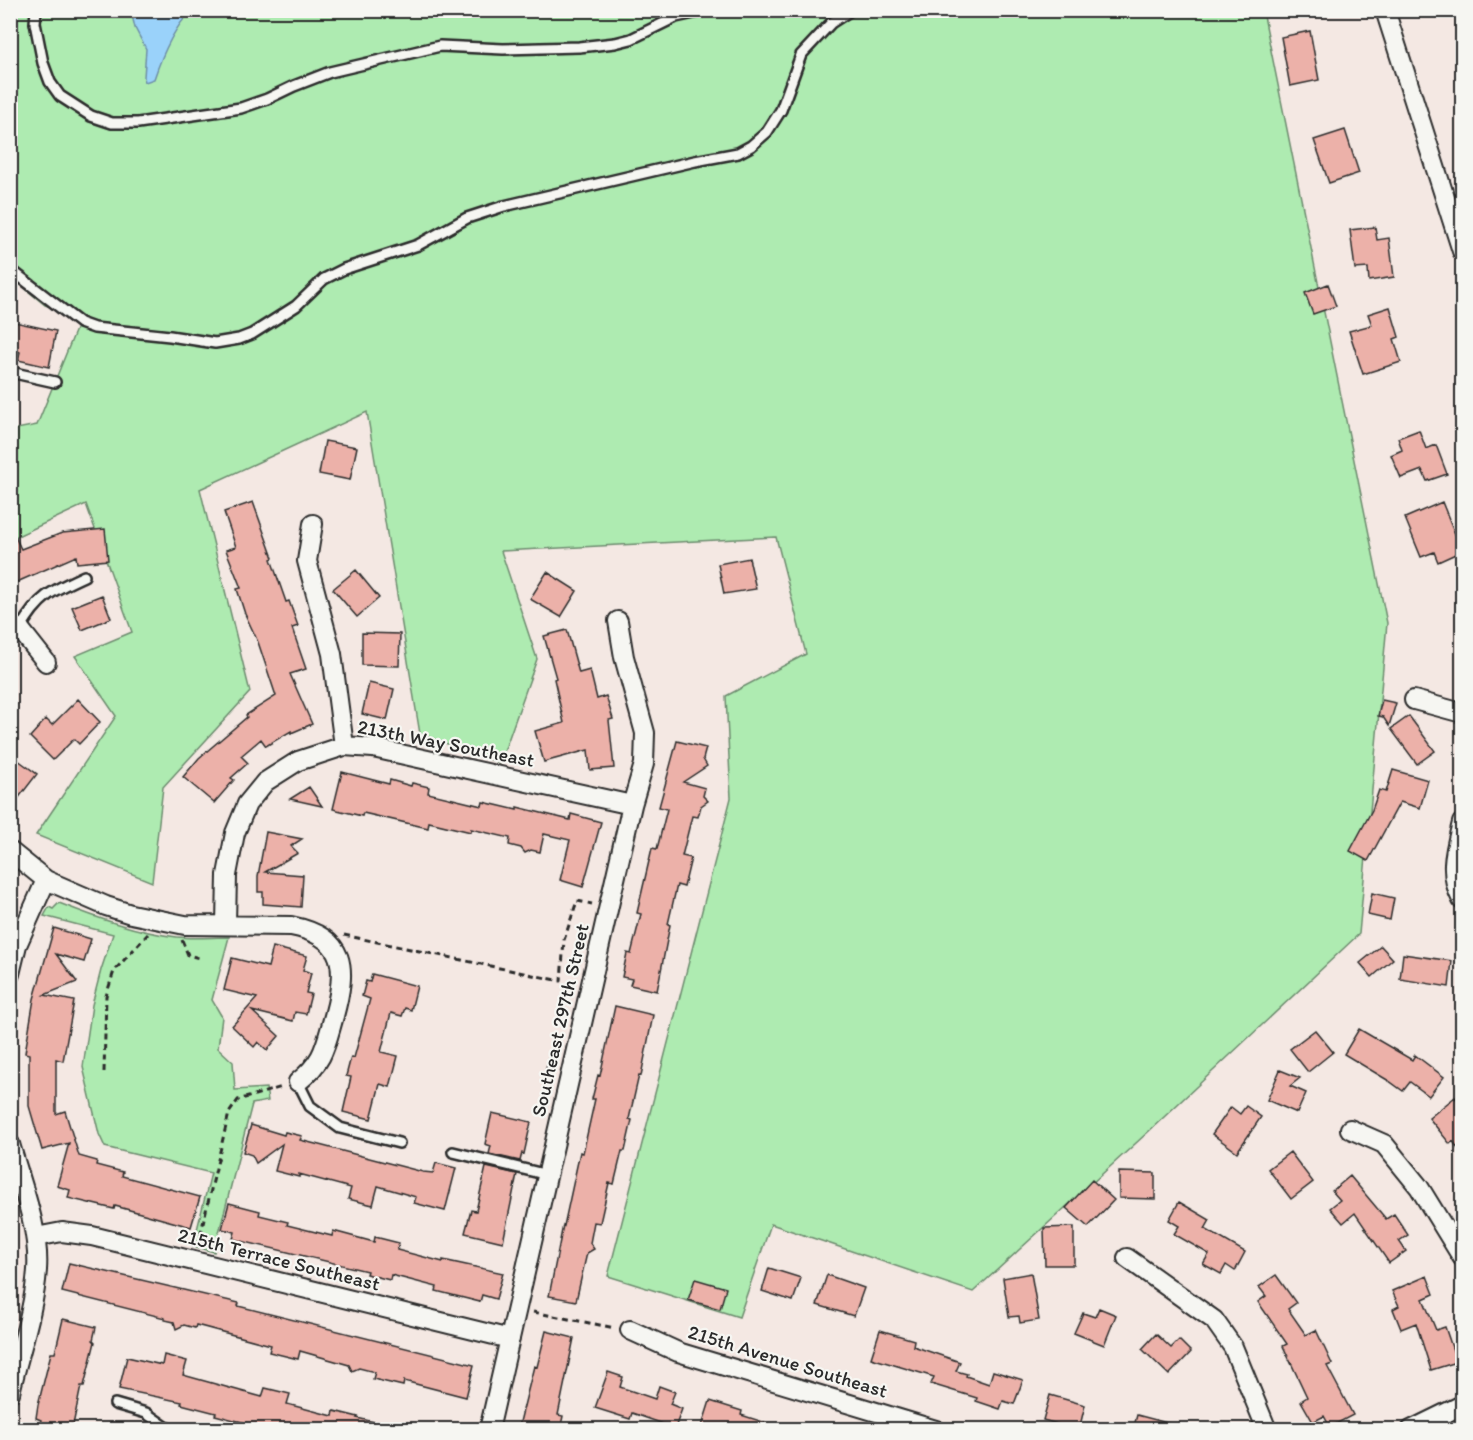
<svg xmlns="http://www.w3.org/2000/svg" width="1473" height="1440" viewBox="0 0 1473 1440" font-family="Itim,sans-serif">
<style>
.green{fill:#aeebb1;stroke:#6c8b6e;stroke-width:1.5}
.water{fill:#9ad2fa;stroke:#6e8fa7;stroke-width:1.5}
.building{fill:#ecb1a9;stroke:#2b2b2b;stroke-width:1.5}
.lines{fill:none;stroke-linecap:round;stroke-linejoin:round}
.lane-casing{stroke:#2b2b2b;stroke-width:14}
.street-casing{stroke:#2b2b2b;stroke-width:22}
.path{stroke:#2b2b2b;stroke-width:3;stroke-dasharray:6 4.5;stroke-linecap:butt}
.lane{stroke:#f6f6f2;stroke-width:9}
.street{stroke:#f6f6f2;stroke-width:18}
.labels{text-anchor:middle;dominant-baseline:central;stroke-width:4.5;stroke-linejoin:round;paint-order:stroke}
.street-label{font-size:20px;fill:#2b2b2b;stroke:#f6f6f2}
</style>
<rect width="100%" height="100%" fill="#f4e8e3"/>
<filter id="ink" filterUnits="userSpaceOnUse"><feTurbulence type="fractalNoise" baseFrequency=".0167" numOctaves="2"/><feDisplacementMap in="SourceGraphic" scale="12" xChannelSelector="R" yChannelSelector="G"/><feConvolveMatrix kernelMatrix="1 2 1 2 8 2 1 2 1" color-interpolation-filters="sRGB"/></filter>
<g filter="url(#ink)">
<path class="green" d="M10,11H1263L1387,623L1359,934L1147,1133L973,1292L771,1224L739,1317L608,1276L731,798L726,696L806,654L776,537L501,551L537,659L500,763L420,734L367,412L200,489L250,692L163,787L152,882L36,835L116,716L75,656L132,632L86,504L11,539V430L37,425L81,317L45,305L11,277Z
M59,903C97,918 136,932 177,937C194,939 212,937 229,937L212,1000L222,1017L218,1048L233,1062L235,1090L266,1088L268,1101L252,1104L214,1252L193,1246L211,1173L105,1147L99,1134L83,1067L92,1005L101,970L113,934L44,916L49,907L53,909Z"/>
<path class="water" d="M131,11H191C173,29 162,55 154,79L145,82L144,77L146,49L135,28Z"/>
<path class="building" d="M1310,31L1319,80L1290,86L1281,37Z
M1345,130L1359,173L1329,183L1314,140Z
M1375,227L1377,240L1389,238L1394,277L1369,281L1368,268L1355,269L1350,230Z
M1328,284L1336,306L1313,314L1305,293Z
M1390,307L1399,337L1394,339L1401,362L1363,374L1349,331L1372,325L1368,314Z
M10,321L56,331L49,367L18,360L20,352L10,349Z
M1419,430L1426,449L1436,445L1447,474L1427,481L1422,470L1401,478L1391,455L1402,450L1398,438Z
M325,441L357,447L350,480L319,474Z
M253,502L273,558L271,559L286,602L289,601L298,626L292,628L306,669L290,674L312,724L291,733V731L266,746L261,739L241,756L248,763L231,778L234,780L214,803L183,777L199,758L247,717L246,715L276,696L258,642L245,614L237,589L241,588L226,550L236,547L224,512Z
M1442,502L1462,551L1438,562L1434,552L1421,557L1405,518Z
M10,526L21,549L62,533L105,529L108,560L77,563L76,556L10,585Z
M749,558L756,589L724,594L718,564Z
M356,570L379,598L357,617L333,589Z
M547,572L577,591L561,617L530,599Z
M102,595L111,618L82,630L72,607Z
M567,630L579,673L590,670L597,699L606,696L613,719L609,720L614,768L590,770L588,750L544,762L535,731L564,723L554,679L556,678L544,636Z
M362,633L400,634L399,666L362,665Z
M369,683L394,689L387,720L362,714Z
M78,699L100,722L79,744L74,739L53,760L30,737L46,719L52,725Z
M1382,700L1396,703L1389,726L1383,717L1378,716Z
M1409,716L1435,751L1417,764L1391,729Z
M677,741L706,748L703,759L707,766L683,782L705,788L703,796L708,801L701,806L698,817L692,816L682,856L691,858L684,887L677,885L668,924L670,925L657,991L630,985L632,979L622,977L627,953L631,954L641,914L637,913L652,848L657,849L667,809L659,807Z
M18,760L37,774L10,809V769Z
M1393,770L1428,780L1420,808L1400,802L1368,861L1350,851L1372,810L1379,790L1386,792Z
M342,772L389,784L390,780L411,786L412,783L429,787L428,793L482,806L483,802L517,810V807L570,820L571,814L601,822L583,887L560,880L570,840L544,834L540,852L531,850L525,853L521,848L509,845L510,838L471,829V832L429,822L428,828L363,813L362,816L333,809Z
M309,787L322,806L290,799Z
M266,832L302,839L291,846L298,853L265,872L303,875L301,907L263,904V892H258V876Z
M1372,893L1394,898L1390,920L1368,915Z
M54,928L91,939L84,962L56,954L77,982L44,995L74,1001L63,1061L56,1059V1114L65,1111L79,1156L97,1161L96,1165L123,1172L122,1176L200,1197L191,1227L115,1206L114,1209L68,1198L70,1190L57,1186L69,1143L42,1150L29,1106V1054L25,1053L34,999Z
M1381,946L1393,959L1372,977L1360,963Z
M273,947L307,956L303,970L311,973L306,993L311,994L306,1014L295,1012L293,1021L252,1011L279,1036L267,1050L258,1042L254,1047L232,1026L257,998L224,990L232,958L268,967Z
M1403,954L1452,961L1449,987L1400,979Z
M372,974L417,986L411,1010L405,1008L402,1016L391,1013L381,1052L398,1056L390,1087L380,1084L371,1119L343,1112L351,1077L346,1076L351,1057L354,1058L370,999L362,996L366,981L370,982Z
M615,1006L653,1015L641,1076L639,1075L629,1119L632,1120L625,1151H622L614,1184L609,1183L600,1223L594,1222L590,1243L594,1249L587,1253L576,1301L549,1296L563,1225L564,1226L580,1152L583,1153L595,1099H592L598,1075L600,1076Z
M1359,1029L1412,1060L1415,1055L1444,1077L1429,1096L1410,1082L1403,1091L1389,1081L1344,1054Z
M1315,1030L1333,1052L1308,1072L1290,1049Z
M1280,1070L1300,1078L1290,1086L1306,1093L1297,1113L1267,1100Z
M1455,1097L1462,1107V1155L1453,1141L1450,1144L1429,1118Z
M1246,1106L1261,1117L1237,1152L1212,1134L1231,1107L1240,1114Z
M492,1113L531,1122L524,1154L522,1153L520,1161L489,1154L491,1146L485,1144Z
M251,1125L284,1135L285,1132L302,1136L300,1140L423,1172L433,1173L436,1163L456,1168L445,1211L414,1203L416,1197L378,1186L373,1205L348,1199L351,1188L299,1174V1177L275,1171L282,1144L256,1163L252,1155L243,1152Z
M1290,1152L1313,1182L1291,1199L1268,1169Z
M486,1167L517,1174L503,1242L465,1233L471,1210L476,1211Z
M1119,1172L1155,1173V1199L1119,1198Z
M1350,1176L1386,1219L1394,1214L1408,1235L1399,1241L1406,1251L1389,1263L1355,1213L1343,1223L1330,1208L1340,1200L1332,1191Z
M1092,1180L1114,1200L1088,1227L1066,1208Z
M1179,1202L1210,1220L1205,1229L1245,1252L1235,1271L1226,1265L1221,1274L1203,1264L1209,1254L1174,1234L1179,1226L1169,1220Z
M229,1203L260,1211L259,1215L288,1222L287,1225L332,1236L333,1231L374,1242L375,1237L399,1243L397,1250L443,1262V1260L503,1273L496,1299L482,1295L480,1302L436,1291L437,1287L391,1275L390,1280L366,1274L367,1271L233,1239L235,1232L222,1229Z
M1074,1227V1265H1045L1044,1228Z
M69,1263L239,1303L238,1306L474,1365L466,1397L404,1381L403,1386L373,1379L375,1372L359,1368L352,1371L349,1365L300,1351L298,1359L269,1352L271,1345L196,1325L195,1328L184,1325L176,1329L174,1322L165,1320V1318L62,1292Z
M769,1268L801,1278L793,1301L762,1291Z
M1031,1273L1039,1320L1020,1323L1019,1316L1009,1317L1003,1278Z
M827,1275L864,1288L854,1316L817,1305Z
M1276,1275L1296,1303L1288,1309L1306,1335L1316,1330L1332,1364L1327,1366L1353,1415L1330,1427L1324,1416L1313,1422L1301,1401L1307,1397L1283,1346L1287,1344L1258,1302L1266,1296L1259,1287Z
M1427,1276L1434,1294L1423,1299L1436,1330L1445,1327L1457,1362L1431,1370L1416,1323L1401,1329L1393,1309L1399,1306L1392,1291Z
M695,1279L726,1288L720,1309L688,1300Z
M1099,1308L1116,1315L1104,1345L1074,1333L1083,1313L1095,1317Z
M63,1319L96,1327L93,1340L95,1342L84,1386H81L72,1430H39L41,1420L36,1418L38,1405L51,1353H55Z
M880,1330L914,1340L913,1346L960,1362L956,1371L967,1374L966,1376L989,1384L993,1371L1023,1380L1014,1404L1003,1401L1000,1409L976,1401L977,1398L931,1384L934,1377L871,1358Z
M546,1331L574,1338L558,1415L563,1416L560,1430H518L534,1366L537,1367Z
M1156,1334L1171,1348L1179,1340L1191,1352L1169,1375L1142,1349Z
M164,1355L187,1361L183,1375L262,1397L265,1388L290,1394L287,1404L333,1416L334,1411L358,1417L357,1418L383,1424L382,1430H273L215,1415L216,1413L181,1404L182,1402L119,1389L127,1357L162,1365Z
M608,1372L623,1377L620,1387L655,1399L659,1386L675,1392L670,1404L682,1409L675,1428L632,1413L630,1419L595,1408Z
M1050,1395L1085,1405L1079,1430L1043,1420Z
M710,1401L742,1411L741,1415L779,1427L778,1430H713L702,1426Z
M1137,1415L1175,1425V1430H1133Z"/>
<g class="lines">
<g class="lane-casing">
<path id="lane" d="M36,10L35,23L43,63L50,82L60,96L91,116L112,123H138L241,108L267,99L294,86L330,72L440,46L503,49L579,47L615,43L631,39L676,17L708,10
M10,269L80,323L94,328L170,336L215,343L239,339L252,334L296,306L324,279L344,269L418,245L467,218L504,206L695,161L738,153L751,146L767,132L781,110L801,55L831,23L851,10
M10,372L55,382
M20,629C38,597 51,591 84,576
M298,1082L310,1106L340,1128L399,1143
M453,1152L548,1175
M115,1404L146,1413L170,1430"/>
</g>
<g class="street-casing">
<path id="street" d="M1385,10L1462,251
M313,524L307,561L332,654L344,746
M10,624L20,629L46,662
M1414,700L1462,713
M1462,823C1455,851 1448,873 1462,900
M10,851L46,880L106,906L131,914L185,925L291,926C347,937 347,968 334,1016C325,1047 324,1061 298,1082
M226,924L227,875L235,833L247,804L265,782L298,761L344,746L373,748L632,805
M10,974L17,945L46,880
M1350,1129L1384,1144L1419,1187L1462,1257
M10,1144C21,1183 40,1230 37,1270C34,1312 19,1352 10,1393
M36,1237L62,1232L92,1236L510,1339
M1127,1258L1214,1320L1233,1347L1267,1430
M630,1330L678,1352L936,1430
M489,1430L632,805L644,764L645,733L624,657L618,621
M1411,1430L1462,1405"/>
</g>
<path class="path" d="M344,935L561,981L564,940L577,901L592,904
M182,940L188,955L199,958
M104,1072L106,996L114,971L148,934
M544,1082L549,1059L558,1054
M198,1245L229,1113L238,1100L282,1087
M533,1312L615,1328"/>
<use href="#lane" class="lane"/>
<use href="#street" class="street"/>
</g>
</g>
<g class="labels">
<g class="street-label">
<text transform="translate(446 743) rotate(11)">213th Way Southeast</text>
<text transform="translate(560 1020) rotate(-77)">Southeast 297th Street</text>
<text transform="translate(279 1259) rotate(14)">215th Terrace Southeast</text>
<text transform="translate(788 1361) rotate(17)">215th Avenue Southeast</text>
</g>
</g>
<rect width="1473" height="1440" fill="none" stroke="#f6f6f2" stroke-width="36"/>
<rect x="18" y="18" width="1437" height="1404" fill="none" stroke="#2b2b2b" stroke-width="2" filter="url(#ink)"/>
</svg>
